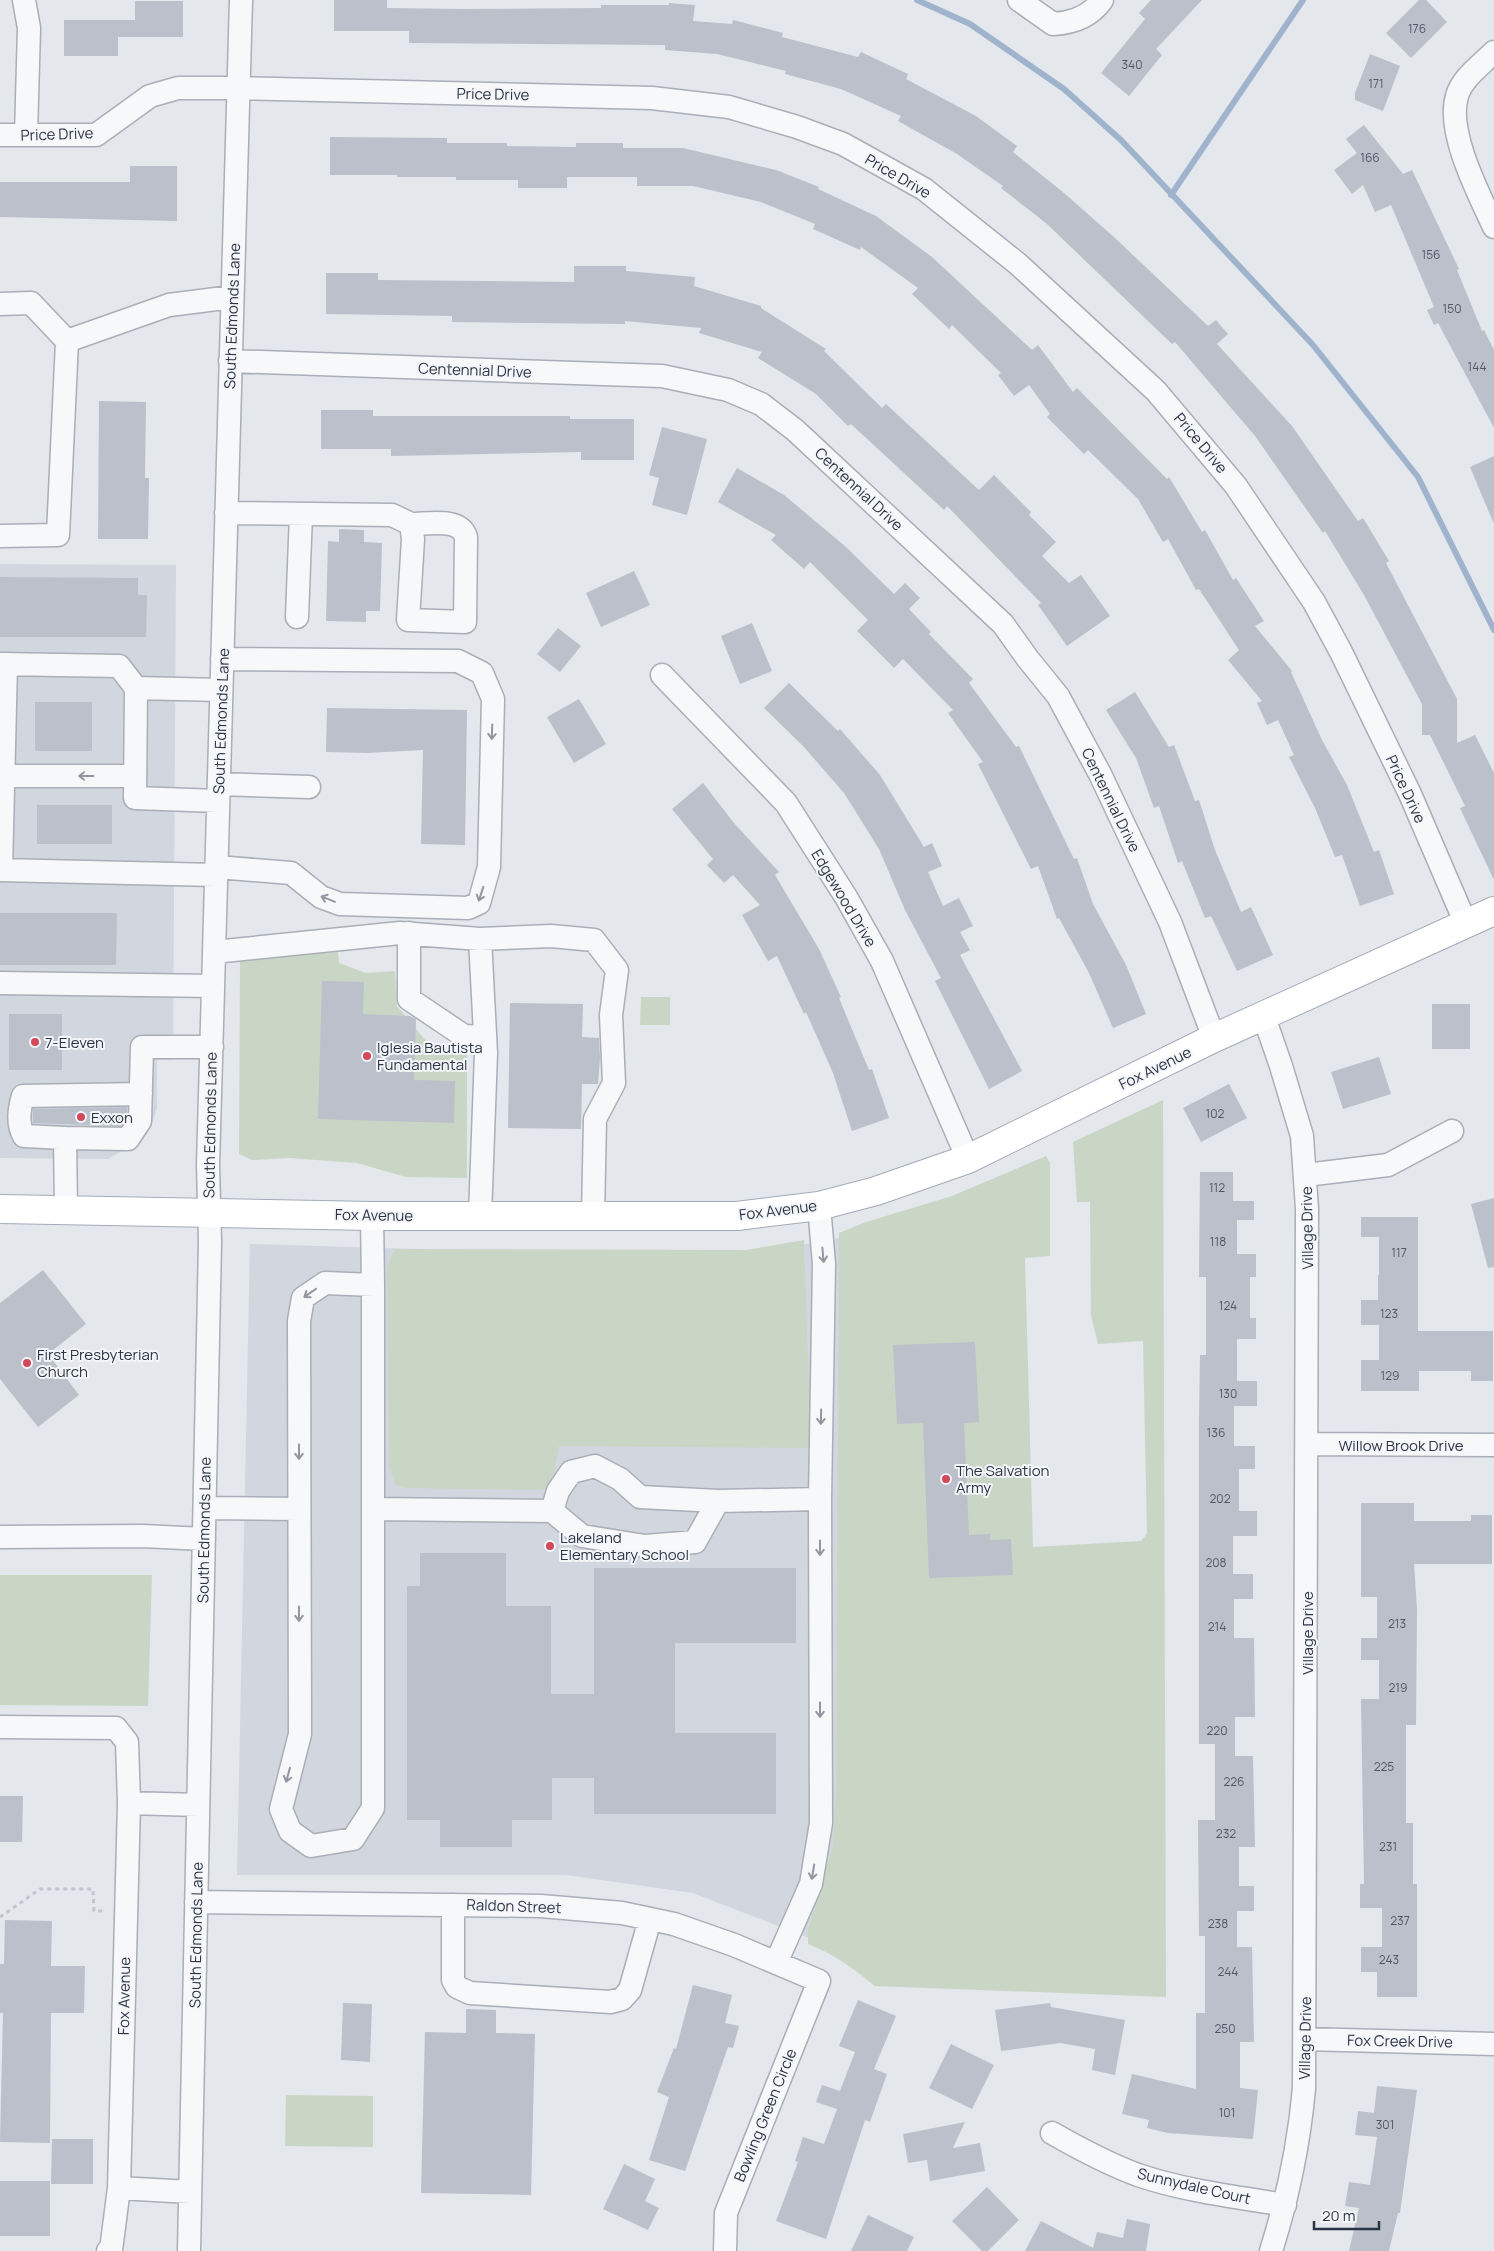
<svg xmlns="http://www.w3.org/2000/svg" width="1494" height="2251" viewBox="0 0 1494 2251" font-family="Manrope,sans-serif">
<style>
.built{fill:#d2d6de}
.green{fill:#c9d6c5}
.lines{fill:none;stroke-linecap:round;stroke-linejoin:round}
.stream{stroke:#9fb4cc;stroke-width:6}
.building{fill:#bbc0ca}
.minor-casing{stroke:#a9aeb7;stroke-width:25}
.major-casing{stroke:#a3abb8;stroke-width:30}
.path{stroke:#c2c5cb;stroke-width:3;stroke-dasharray:4 4;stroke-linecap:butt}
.minor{stroke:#f7f8fa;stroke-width:22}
.major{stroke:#fff;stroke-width:28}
.oneway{stroke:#9196a0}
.poi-dot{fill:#d1495b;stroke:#f4f6f9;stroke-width:2}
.labels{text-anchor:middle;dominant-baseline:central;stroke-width:4;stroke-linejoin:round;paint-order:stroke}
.number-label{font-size:12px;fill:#4f5766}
.street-label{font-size:15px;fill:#2b3445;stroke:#f4f6f9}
.poi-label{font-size:15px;fill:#2b3445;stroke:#f4f6f9;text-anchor:start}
</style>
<rect width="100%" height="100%" fill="#e4e7ec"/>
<path class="built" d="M0,564L176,565L173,1060H157V1108L152,1124L136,1143L108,1159L0,1158Z
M855,1235L857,1836L827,1945L693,1893L566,1875H237L250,1244L642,1256L763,1252Z"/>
<path class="green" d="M338,952L339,963L366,973L395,971L397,1006L431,1047L467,1049V1178L406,1177L357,1163L289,1158L252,1160L239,1154L240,960Z
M641,997H670V1025H640Z
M1163,1100L1166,1997L875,1986C853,1968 834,1954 808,1944V1929L833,1845L836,1792L839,1233L866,1222L952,1196L1046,1156L1050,1163V1256L1025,1258L1033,1547L1141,1541L1147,1534L1143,1341L1098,1344L1091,1315L1090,1202H1077L1073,1142Z
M804,1240L811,1448L559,1446L551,1490L407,1488L396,1485L389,1468L387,1266L395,1249L746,1250Z
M0,1575H152L148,1706L0,1705Z
M286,2095L373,2096V2147L285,2146Z"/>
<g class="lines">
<path class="stream" d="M917,0L970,24L1064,89L1122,141L1313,345L1418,477L1494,630
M1171,195L1303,0"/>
</g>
<path class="building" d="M334,0H387V8L463,9L601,8V5H669V3L695,5L693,21L732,24L733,20L783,33L782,37L858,57L861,52L908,74L906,79L976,116L1017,146L1013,152L1064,193L1115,238L1208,326L1216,320L1228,334L1217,344L1292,426L1358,521L1363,518L1389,561L1386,563L1457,699V743L1475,735L1494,773V880L1460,808L1465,806L1430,735H1422V704L1364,595L1325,531L1323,533L1255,436L1175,342L1172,344L1047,224L1001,188L1003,186L957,154L898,121L901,116L841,89L785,74L786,71L717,54L665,50V45L409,43V31H334Z
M1151,0H1202L1156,49L1162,55L1129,96L1101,73L1145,19L1139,13Z
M1419,0H1426L1447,22L1411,58L1386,33Z
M135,1H183V37H118V56H64V20H135Z
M1370,54L1400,66L1383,111L1355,100V93Z
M1364,125L1403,174L1412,170L1459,269L1457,270L1482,331L1484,330L1494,350V428L1438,323L1434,325L1427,310L1434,307L1391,205L1375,212L1363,185L1352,194L1334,170L1357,153L1346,139Z
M330,137L447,138V143H507V146L576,147V143H623V148H683L776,170L819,187L818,189L876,216L932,257L1032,350L1038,345L1073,392L1077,388L1167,479L1169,477L1202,532L1205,530L1233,580L1236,578L1264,621L1255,626L1292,671L1291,672L1322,740L1347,785L1374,852L1379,850L1394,894L1360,906L1342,855L1335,857L1315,808L1289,757L1294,755L1278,720L1267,725L1257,703L1262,701L1228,660L1239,650L1199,589L1196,590L1168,539L1163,542L1138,499L1088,450L1084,454L1047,417L1050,414L1029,385L1014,396L998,375L1001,373L952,325L949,329L912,294L918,288L861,247L860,250L813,229L815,224L761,202L693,186H637V177H567V188H518V180H456V177H397V175H330Z
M130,166H177V221L0,217V182H130Z
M574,266H626V271L695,277L694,286L761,306V308L826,349L824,351L882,408L886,404L979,490L994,475L1031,512L1029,515L1056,542L1042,556L1069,583L1081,575L1110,616L1067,646L1038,605L1041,603L947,506L944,510L851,424L848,426L816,394L758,358L762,352L699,333L701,328L625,321V324L452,322V316L326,314V273H378V280L574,282Z
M99,401L146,402L145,478H149L148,539H98Z
M321,410H373V416H570V419H634V460H581V452L391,456V449H321Z
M662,427L707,439L687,515L652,505L659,478L649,475Z
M1494,456V524L1470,467Z
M737,468L784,495L846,547L894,594L905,583L920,598L909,609L931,632L929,634L973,679L969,683L1016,747L1019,746L1074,859L1077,858L1093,904L1126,965L1146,1014L1113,1028L1089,973L1059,918L1057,919L1038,866L1031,869L978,764L983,762L948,713L953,710L903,659L894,668L857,631L868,620L810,562L804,569L771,540L776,535L718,502Z
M339,529L364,530V542L382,543L380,611H366V622L326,621L328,541L339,542Z
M634,571L650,605L601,627L586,593Z
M0,577L138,578V595H147L146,637H0Z
M752,623L772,671L740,684L721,636Z
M558,628L581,646L560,672L537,654Z
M789,683L838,731L840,729L880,775L924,847L932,843L942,866L928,872L943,906L959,898L973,926L960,932L970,950L960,955L1022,1071L989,1089L935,981L941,978L905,910L879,849L844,793L803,746L764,708Z
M1135,692L1169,747L1174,745L1195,801L1199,800L1215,850L1241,912L1251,907L1273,955L1237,971L1211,916L1205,918L1182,861L1178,863L1159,806L1154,808L1136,758L1106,710Z
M579,699L606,744L574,763L547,717Z
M35,702H92V751H35Z
M327,708L467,710L465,845L421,844L423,750L367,753L326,752Z
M703,783L734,823L779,872L775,875L819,949L841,997L839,998L869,1070L872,1069L889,1118L852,1131L833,1073L806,1012L804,1014L777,956L768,961L742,915L760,905L733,875L724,883L707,865L713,859L672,809Z
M37,805H112V844H37Z
M0,913H117L116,965H0Z
M322,981L364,982L363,1014L410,1016L416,1019L414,1080L455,1081L454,1123L318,1119Z
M510,1003L583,1004L582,1037L599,1038L600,1058L598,1084H582L581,1129L508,1128Z
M1432,1004H1470V1049H1432Z
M9,1014H62V1070H9Z
M1379,1057L1391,1094L1343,1109L1331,1072Z
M1229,1084L1247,1118L1201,1142L1183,1108Z
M127,1107V1117L121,1126L33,1123V1109Z
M1200,1172H1233V1201H1254V1220H1237V1254H1256V1277H1250V1318H1256V1339H1237V1381H1257V1406H1234V1446H1255V1469H1239V1511H1257V1536H1233V1574H1253V1599H1234V1638H1254L1255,1717H1235V1756H1253L1255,1847H1239V1886H1254V1911H1237V1947H1252L1254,2042H1240V2088L1258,2090L1253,2139L1168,2133L1147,2128L1149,2120L1122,2114L1132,2074L1196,2089V2013H1205V1936H1199L1198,1820H1215V1744H1199V1419L1200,1355H1206V1277H1199Z
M1494,1198V1267L1488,1268L1471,1204Z
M1361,1217H1418V1331H1493V1381H1471V1371H1419V1391H1361V1360H1379V1325H1361V1300H1378V1275H1379V1237H1361Z
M43,1270L86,1324L48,1354L79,1395L38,1427L0,1379V1303Z
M975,1342L979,1422L964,1423L969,1535L990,1534V1540L1011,1539L1013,1575L929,1578L923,1423L897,1424L893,1345Z
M1361,1503H1414V1521H1471V1515H1492V1564H1414L1417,1609L1416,1725H1406V1823H1413V1884H1417V1997H1377V1972H1361V1947H1382V1908H1360V1884H1364L1361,1699H1379V1660H1361V1638H1377V1597H1361Z
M420,1553H506V1606H551V1694H594V1568H796V1643H675V1733H776V1814H594V1778H552V1820H512V1847H440V1820H407V1586H420Z
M0,1796H23L22,1842H0Z
M5,1920L52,1921L51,1966H85L84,2013H51L50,2143L0,2142L3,2013H0V1964H4Z
M693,1985L732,1995L725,2023L739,2026L733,2048L728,2047L685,2171L649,2160L669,2097L657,2092L674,2048L676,2049Z
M858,2000L896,2016L874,2069L887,2074L870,2122L865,2120L826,2239L776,2221L798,2162L795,2161L803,2137L824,2144L837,2109L816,2102L822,2085L840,2091L855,2052L839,2046Z
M343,2003L372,2004L370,2062L341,2060Z
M1050,2003L1051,2007L1125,2020L1115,2075L1092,2070L1095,2049L1060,2043L1001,2051L995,2010Z
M466,2009L496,2010V2033L535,2034L531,2195L421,2193L425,2032L466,2033Z
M951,2044L994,2065L972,2109L929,2088Z
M1377,2086L1417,2090L1400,2213H1398L1389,2251H1349L1359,2208L1345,2206L1349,2182L1370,2185L1377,2137L1355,2135L1358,2111L1374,2113Z
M965,2122L953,2148L980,2143L985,2171L930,2181L927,2160L908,2163L903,2134Z
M52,2139H93V2184H51Z
M624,2164L655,2179L645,2201L659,2208L648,2230L603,2209Z
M0,2181H50V2236H0Z
M987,2187L1019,2220L988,2251H982L952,2221Z
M868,2215L914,2237L907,2251H851Z
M1127,2219L1150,2224L1146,2251H1025L1041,2221L1093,2248L1097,2232L1123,2238Z"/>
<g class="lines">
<g class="minor-casing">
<path id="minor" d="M24,0L29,28L26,135
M1019,0L1053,24C1073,23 1090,17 1102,0
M1494,52C1481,65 1462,78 1457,96C1446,132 1479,194 1494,227
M0,135H96L150,96L178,88H238L652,98L729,107L797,127L843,144L924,189L1018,264L1156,391L1236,486L1314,602L1341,652L1410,794L1466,924
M0,304L31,303L67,341L58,535L0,536
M67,341L169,305L232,297
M230,361L662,376L728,390L761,404L795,430L1003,624L1028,659L1058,696L1100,774L1170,922L1214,1038
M226,513L392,515L411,524L413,539L408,620L465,622L466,537C460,517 428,524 411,524
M297,617L301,514
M0,664L119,666L136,688L221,690
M662,675L786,803L846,897L882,961L968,1159
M136,688L135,798L218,801
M3,776H135
M219,784L309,787
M217,867L291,873L321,897L340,904L468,908L479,903L489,867L493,699L482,673L458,661L222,659
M0,870L216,875
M1,870L6,664
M409,933V999L464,1036L485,1037
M480,939L551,936L594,940L617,970L611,1015L614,1083L595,1119L593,1216
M214,952L400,933L480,939L486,1053L480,1216
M0,983L213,986
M1264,1017L1281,1066L1302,1136L1307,1209L1304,2088C1299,2145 1288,2197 1271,2251
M65,1138L24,1136C17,1124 19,1109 23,1096L141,1094
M1306,1175L1388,1165L1452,1131
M66,1210L65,1138L128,1139L140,1121L142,1047H212
M372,1216L373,1285V1808L353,1839L311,1846L290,1831L281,1809L300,1734L299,1321L303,1298L325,1283L373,1285
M1308,1444L1494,1445
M205,1508L299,1509
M373,1509L552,1511L582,1536L645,1546L695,1542L718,1501L820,1499
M552,1511L558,1491L571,1472L595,1466L620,1479L640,1497L718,1501
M0,1537L143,1536L204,1539
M0,1727L116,1728L127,1742L129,1803L119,2188L111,2250L108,2251
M129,1803L198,1805
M196,1902L541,1906L622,1913L674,1924L734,1945L819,1981L726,2213L725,2251
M453,1905V1980L457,1987L470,1993L610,2002L622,1999L630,1990L650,1919
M776,1963L811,1884L821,1823L820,1499L824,1264L819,1206
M1305,2039L1494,2044
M1052,2133C1080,2149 1108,2164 1138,2175C1185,2191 1237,2197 1285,2205
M119,2188L190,2192
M189,2251L210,1242L208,1165L241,0"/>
</g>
<g class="major-casing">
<path id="major" d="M0,1209L372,1216H737L819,1206L876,1191L968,1159L1214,1038L1494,911"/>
</g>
<path class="path" d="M0,1917L40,1889H93L94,1911H105"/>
<use href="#minor" class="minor"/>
<use href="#major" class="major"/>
</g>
<defs><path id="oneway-shaft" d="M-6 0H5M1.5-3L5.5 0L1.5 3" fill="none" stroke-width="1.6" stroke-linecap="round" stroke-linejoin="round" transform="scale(1.25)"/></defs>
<g class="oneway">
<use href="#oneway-shaft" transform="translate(492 732) rotate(92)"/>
<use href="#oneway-shaft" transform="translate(86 776) rotate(-180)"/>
<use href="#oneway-shaft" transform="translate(481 894) rotate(108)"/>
<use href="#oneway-shaft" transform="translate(328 899) rotate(-158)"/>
<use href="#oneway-shaft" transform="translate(823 1255) rotate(85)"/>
<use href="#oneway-shaft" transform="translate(310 1293) rotate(145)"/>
<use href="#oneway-shaft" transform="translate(821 1417) rotate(91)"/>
<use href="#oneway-shaft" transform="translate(299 1452) rotate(90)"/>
<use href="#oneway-shaft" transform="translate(820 1548) rotate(90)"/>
<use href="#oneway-shaft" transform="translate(299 1614) rotate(90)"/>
<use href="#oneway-shaft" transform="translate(820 1710) rotate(90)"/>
<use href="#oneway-shaft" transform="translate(288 1775) rotate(105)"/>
<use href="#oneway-shaft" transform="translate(813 1872) rotate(99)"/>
</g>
<g class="poi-dot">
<circle cx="35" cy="1042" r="5"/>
<circle cx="367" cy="1056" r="5"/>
<circle cx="81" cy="1117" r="5"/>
<circle cx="27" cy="1363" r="5"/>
<circle cx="946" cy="1479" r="5"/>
<circle cx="550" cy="1546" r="5"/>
</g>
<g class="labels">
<g class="number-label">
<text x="1417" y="28">176</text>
<text x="1132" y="64">340</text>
<text x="1376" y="83">171</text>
<text x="1370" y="157">166</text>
<text x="1431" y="254">156</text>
<text x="1452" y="308">150</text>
<text x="1477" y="366">144</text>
<text x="1215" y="1113">102</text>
<text x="1217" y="1187">112</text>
<text x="1218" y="1241">118</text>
<text x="1399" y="1252">117</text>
<text x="1228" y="1305">124</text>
<text x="1389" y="1313">123</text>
<text x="1390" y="1375">129</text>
<text x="1228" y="1393">130</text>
<text x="1216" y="1432">136</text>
<text x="1220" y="1498">202</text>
<text x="1216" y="1562">208</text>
<text x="1397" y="1623">213</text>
<text x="1217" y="1626">214</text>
<text x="1398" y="1687">219</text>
<text x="1217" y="1730">220</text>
<text x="1384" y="1766">225</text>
<text x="1234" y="1781">226</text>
<text x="1226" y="1833">232</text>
<text x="1388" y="1846">231</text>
<text x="1400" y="1920">237</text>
<text x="1218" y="1923">238</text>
<text x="1389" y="1959">243</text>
<text x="1228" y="1971">244</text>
<text x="1225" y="2028">250</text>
<text x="1227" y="2112">101</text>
<text x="1385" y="2124">301</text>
</g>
<g class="street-label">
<text transform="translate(493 94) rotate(1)">Price Drive</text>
<text transform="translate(57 134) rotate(-2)">Price Drive</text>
<text transform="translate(898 176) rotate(30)">Price Drive</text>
<text transform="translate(232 316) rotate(-88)">South Edmonds Lane</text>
<text transform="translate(475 370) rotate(2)">Centennial Drive</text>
<text transform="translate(1201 443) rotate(50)">Price Drive</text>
<text transform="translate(859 489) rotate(43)">Centennial Drive</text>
<text transform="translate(221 721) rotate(-88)">South Edmonds Lane</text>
<text transform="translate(1406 789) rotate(65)">Price Drive</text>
<text transform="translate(1111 800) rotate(64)">Centennial Drive</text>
<text transform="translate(844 898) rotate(59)">Edgewood Drive</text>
<text transform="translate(1155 1068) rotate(-26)">Fox Avenue</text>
<text transform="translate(210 1125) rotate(-89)">South Edmonds Lane</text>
<text transform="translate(778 1210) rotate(-7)">Fox Avenue</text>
<text transform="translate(374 1215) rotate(1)">Fox Avenue</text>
<text transform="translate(1307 1228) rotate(-91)">Village Drive</text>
<text x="1401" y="1445">Willow Brook Drive</text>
<text transform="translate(204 1530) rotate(-89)">South Edmonds Lane</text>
<text transform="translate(1307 1633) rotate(-90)">Village Drive</text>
<text transform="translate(514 1906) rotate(2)">Raldon Street</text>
<text transform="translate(196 1935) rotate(-89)">South Edmonds Lane</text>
<text transform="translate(124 1996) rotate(-89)">Fox Avenue</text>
<text transform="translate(1305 2038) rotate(-89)">Village Drive</text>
<text transform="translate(1400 2041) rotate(1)">Fox Creek Drive</text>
<text transform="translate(765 2115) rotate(-68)">Bowling Green Circle</text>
<text transform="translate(1194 2186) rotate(13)">Sunnydale Court</text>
</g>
<g class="poi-label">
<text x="45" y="1042">7-Eleven</text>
<text x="377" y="1047">Iglesia Bautista<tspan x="377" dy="17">Fundamental</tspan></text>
<text x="91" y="1117">Exxon</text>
<text x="37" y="1354">First Presbyterian<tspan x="37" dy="17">Church</tspan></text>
<text x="956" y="1470">The Salvation<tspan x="956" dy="17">Army</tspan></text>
<text x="560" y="1537">Lakeland<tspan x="560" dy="17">Elementary School</tspan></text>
</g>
</g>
<path d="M1314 2221v8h65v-8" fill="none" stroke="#2b3445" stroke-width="2.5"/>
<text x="1322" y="2221" font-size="15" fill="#2b3445" stroke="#f4f6f9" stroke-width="4" paint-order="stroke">20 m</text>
</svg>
